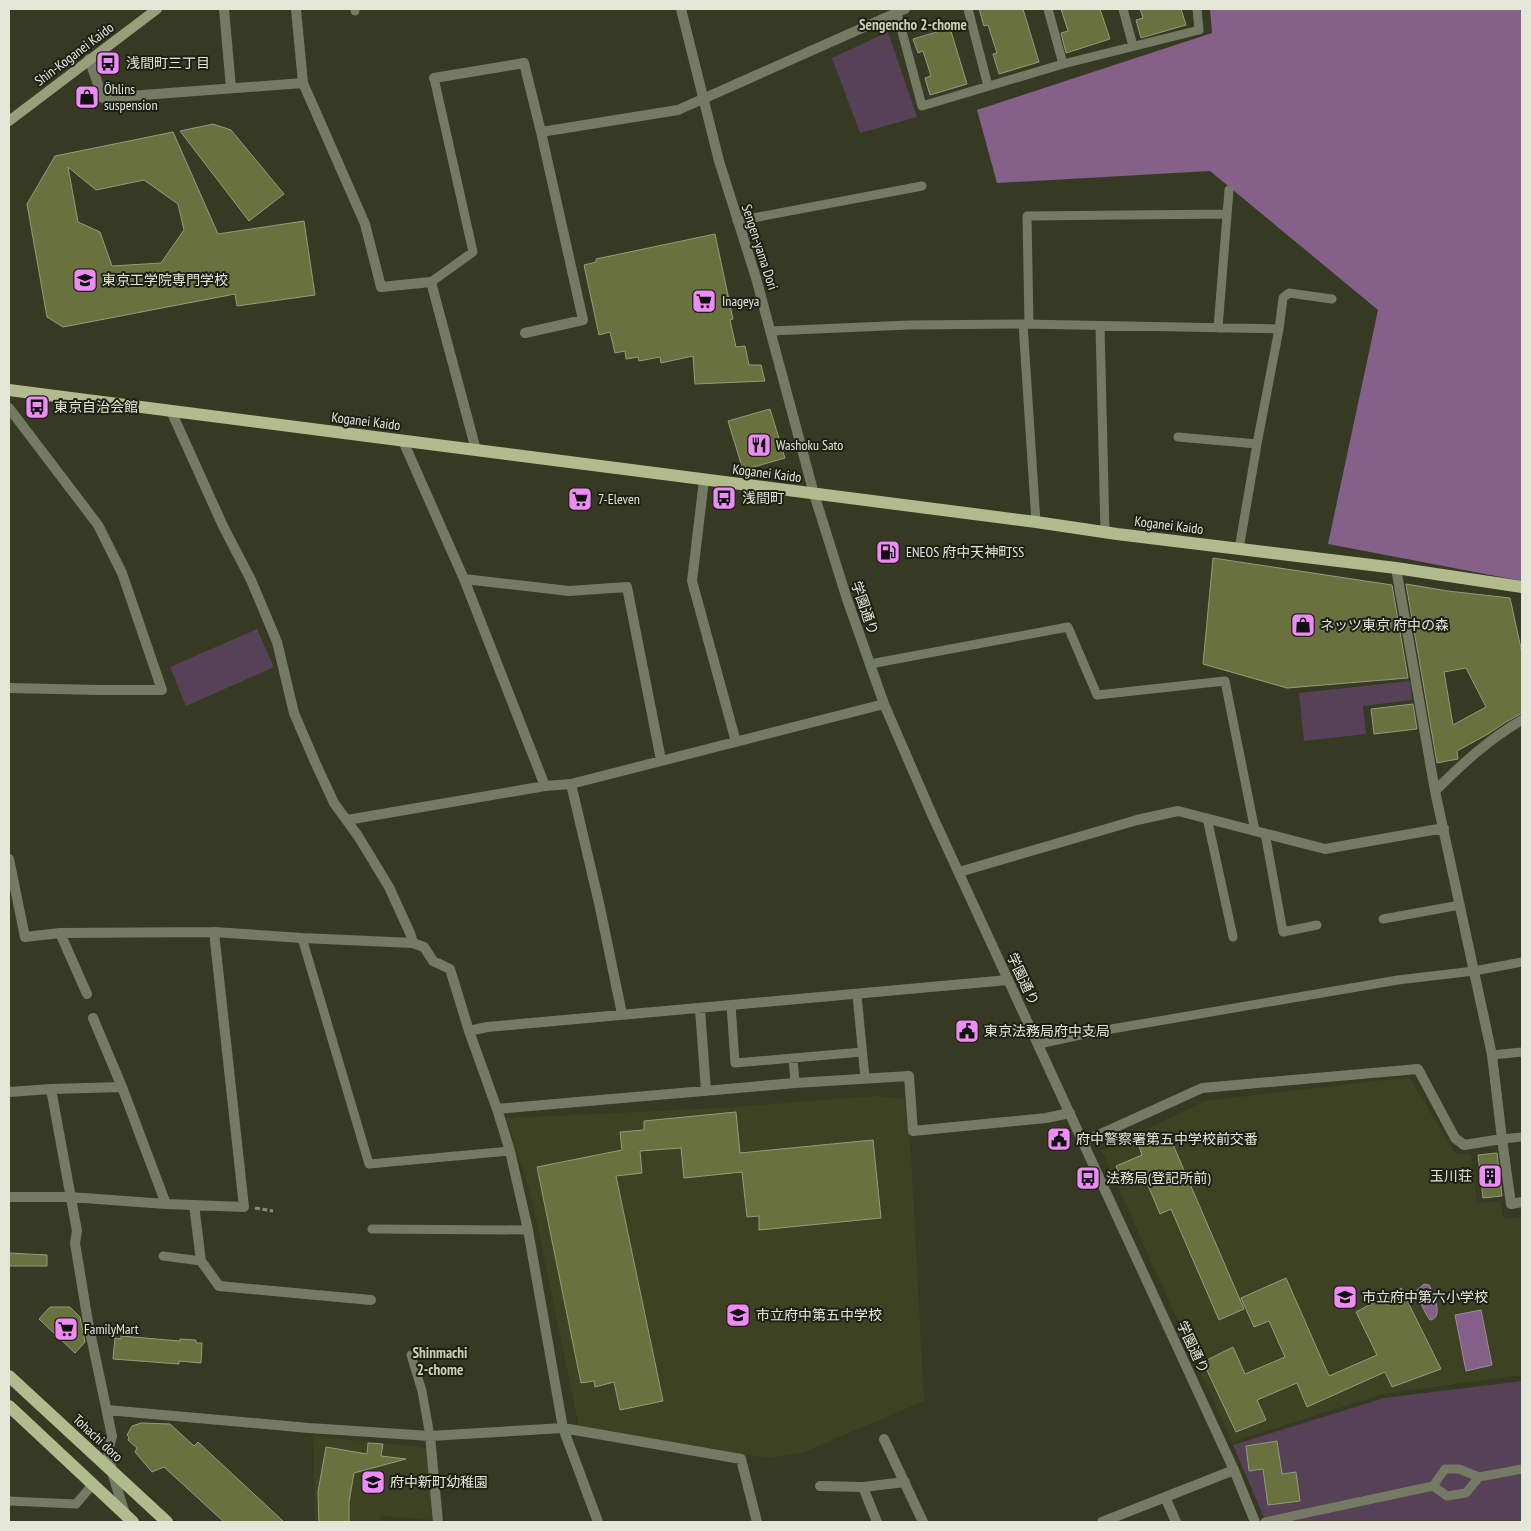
<svg xmlns="http://www.w3.org/2000/svg" width="1531" height="1531" viewBox="0 0 1531 1531" font-family="'PT Sans Narrow','Noto Sans JP',sans-serif">
<style>
.built{fill:#3d4223}
.green{fill:#564157}
.forest{fill:#856088}
.water{fill:#845f87;stroke:#a1889f}
.building{fill:#69713e;stroke:#959b7f;fill-rule:evenodd}
.lines{fill:none;stroke-linecap:round;stroke-linejoin:round}
.path{stroke:#888b78;stroke-width:3;stroke-dasharray:5 2.5;stroke-linecap:butt}
.service{stroke:#757a64;stroke-width:9}
.minor{stroke:#757a64;stroke-width:10}
.tertiary{stroke:#757a64;stroke-width:10}
.secondary{stroke:#989f7b;stroke-width:10}
.primary{stroke:#b2bb8d;stroke-width:12}
.labels{text-anchor:middle;dominant-baseline:central;stroke-width:4;stroke-linejoin:round;paint-order:stroke}
.street-label{font-size:14px;fill:#e4e7d8;stroke:#1e2015}
.poi-label{font-size:14px;fill:#e4e7d8;stroke:#1e2015;text-anchor:start}
.neighbourhood-label{font-size:15px;font-weight:bold;fill:#cad0b3;stroke:#1e2015}
</style>
<rect width="100%" height="100%" fill="#363a22"/>
<path class="built" d="M1409,1077L1455,1153L1471,1155L1477,1203L1500,1201L1504,1219L1522,1217V1375L1383,1394L1232,1442L1102,1151L1205,1101Z
M875,1096L904,1099L911,1154L924,1401L804,1452L770,1458L580,1432L532,1199L506,1118L721,1108Z
M313,1436L429,1448L433,1520L380,1516V1522H315Z"/>
<path class="green" d="M888,32L917,117L860,133L832,58Z
M257,629L274,667L186,706L170,667Z
M1410,681L1412,700L1363,706L1366,734L1304,741L1299,693Z
M1522,1381V1522H1266L1233,1445L1384,1398Z"/>
<path class="forest" d="M1210,9H1522V581L1328,544L1378,310L1210,171L997,183L977,110L1212,33Z"/>
<path class="water" d="M1424,1284L1429,1285C1434,1293 1444,1319 1430,1320C1424,1312 1419,1300 1417,1290Z
M1481,1310L1492,1365L1466,1371L1455,1315Z"/>
<path class="building" d="M979,9H1023L1039,62L999,74L993,54L997,53L988,25L984,26Z
M1061,9H1100L1110,39L1066,53L1061,33L1068,31Z
M1140,9H1181L1186,25L1141,38L1136,20L1143,18Z
M950,28L967,84L930,95L925,78L931,76L923,51L918,53L913,39Z
M213,124L231,130L284,194L249,221L180,131Z
M173,132L218,234L304,221L315,295L237,306L235,294L63,327L47,317L27,204L55,156ZM68,167L96,190L144,180L178,204L184,230L161,263L112,266L100,232L78,222Z
M715,234L733,319L730,320L736,347L745,346L749,365H761L765,381L695,384L693,356L661,363L660,357L639,361L638,357L626,359L625,351L615,353L610,332L599,335L584,265L596,262V259Z
M770,409L785,458L743,470L728,421Z
M1213,558L1392,585L1408,678L1287,688L1203,664Z
M1406,584L1448,591L1510,598L1522,653V713L1506,722L1488,734L1457,751L1458,759L1437,763ZM1466,668L1486,707L1453,725L1444,672Z
M1413,704L1417,729L1374,734L1371,709Z
M736,1112L740,1153L873,1140L881,1218L759,1230V1216L747,1217L742,1172L684,1178L681,1148L640,1151L642,1173L616,1176L663,1401L620,1410L614,1382L595,1387L594,1381L581,1383L537,1167L622,1150L620,1132L644,1130V1121Z
M1168,1133L1244,1309L1219,1320L1171,1209L1160,1214L1144,1176L1124,1184L1116,1166L1142,1155L1139,1146Z
M1497,1153L1502,1196L1483,1198L1478,1155Z
M9,1253L47,1255V1266H9Z
M1286,1278L1329,1376L1377,1355L1356,1312L1401,1288L1441,1369L1392,1387L1385,1372L1307,1407L1297,1383L1257,1400L1266,1420L1236,1432L1203,1362L1233,1347L1245,1374L1285,1357L1269,1321L1254,1327L1241,1298Z
M50,1307H70L80,1317L85,1342L75,1353L39,1319Z
M121,1336L180,1341V1339L196,1340V1343H202L201,1363L179,1361V1364L113,1359L115,1338L121,1339Z
M141,1423L170,1424L194,1446L198,1442L284,1522H224L164,1467L152,1472L135,1452L137,1448L128,1440L129,1437L127,1435L132,1426Z
M1277,1441L1282,1474L1296,1472L1300,1501L1268,1505L1263,1469L1249,1471L1246,1446Z
M368,1443L383,1444L381,1456L406,1459L354,1473L349,1502V1522H319L318,1492L326,1447L367,1454Z"/>
<g class="lines">
<path class="path" d="M255,1208L273,1211"/>
<path class="service" d="M355,9V11
M968,9L988,86
M1048,9L1063,64
M1123,9L1133,46
M897,13L922,106L1063,64L1199,30L1197,9
M737,221L922,186
M431,282L473,252L434,78
M1023,324L1036,522
M1029,324L1027,216L1226,214
M1100,326L1105,532
M1218,328L1229,190
M771,331L909,325L1023,324L1279,329
M1178,437L1257,444
M1239,549L1257,444L1279,329L1283,298L1289,293L1332,299
M870,664L1068,627L1097,695L1225,681L1255,831
M1207,818L1233,937
M1265,833L1283,932L1317,925
M1383,919L1460,905
M302,938L369,1164L510,1151
M857,995L865,1078
M731,1005L735,1063L862,1052
M1039,1044L1094,1032L1398,980L1474,971L1522,962
M1492,1055L1522,1052
M793,1058L795,1083
M1502,1139L1522,1137
M372,1229L528,1230
M163,1256L201,1261
M411,1355L422,1391L430,1436
M1433,1486L1445,1469H1459L1479,1477
M9,1501L76,1504L93,1484
M1265,1522L1433,1486L1447,1496L1466,1493L1479,1477L1522,1469"/>
<path class="minor" d="M224,9L231,88
M296,9L303,83L365,224L381,287L431,282L476,450
M89,59L103,98L303,83
M434,78L524,63L541,132
M525,333L583,320L541,132L678,110L905,9
M9,408L98,525L122,573L162,690H100L9,688
M171,411L223,526L251,580L277,642L294,713L315,762L334,803L358,836L389,887L410,933L413,943
M403,441L464,579L545,786
M704,480L692,581L736,742
M1396,568L1435,791L1492,1055L1502,1139L1511,1204L1522,1202
M464,579L569,591L627,587L661,760
M571,784L599,903L622,1014
M1435,791C1462,764 1489,739 1522,720
M347,820L545,786L571,784L884,704
M9,859L25,937L60,933L214,932L302,938L413,943L424,947L433,961L450,969L469,1031L497,1109L510,1151L528,1230L563,1428L598,1522
M959,872L1137,820L1178,811L1325,849L1444,828
M60,933L87,994
M700,1009L706,1091
M93,1018L122,1087L166,1204
M469,1031L487,1027L1008,980
M51,1089L122,1087
M9,1092L51,1089L77,1231L75,1243L88,1322L112,1436L108,1451L112,1472L126,1517
M497,1109L795,1083L909,1076L913,1131L1046,1118L1070,1113
M1083,1142L1202,1088L1418,1069L1455,1138L1464,1145L1502,1139
M9,1197H70L166,1204L244,1207L214,932
M194,1205L201,1261L219,1286L371,1300
M107,1410L309,1428L430,1436L563,1428L741,1459L757,1522
M430,1436L438,1522
M884,1439L923,1522
M820,1486L863,1487L905,1482
M863,1487L877,1522
M1165,1497L1176,1522
M1102,1522L1234,1470"/>
<path class="tertiary" d="M681,9L719,161L756,278L814,494L847,599L884,704L933,817L1234,1470L1255,1522"/>
<path class="secondary" d="M9,121L157,9"/>
<path class="primary" d="M9,390L1036,522L1117,534L1396,568L1522,587
M9,1376L167,1522
M9,1406L133,1522"/>
</g>
<defs>
<g id="bus-square" transform="scale(1.25)"><rect x="-9" y="-9" width="18" height="18" rx="4" fill="#ef8bf7" stroke="#1e2015"/><path d="M-5-6H5V4H4V6H2V4H-2V6H-4V4H-5ZM-3.5-4V0h7V-4ZM-3.5 1.2v1.5H-2V1.2ZM2 1.2v1.5H3.5V1.2Z" fill="#111"/></g>
<g id="shop-square" transform="scale(1.25)"><rect x="-9" y="-9" width="18" height="18" rx="4" fill="#ef8bf7" stroke="#1e2015"/><path d="M-5-2.5h2.3a2.7 3.5 0 0 1 5.4 0H5L5.5 6h-11ZM-1.5-2.5h3a1.5 2.3 0 0 0-3 0Z" fill="#111"/></g>
<g id="university-square" transform="scale(1.25)"><rect x="-9" y="-9" width="18" height="18" rx="4" fill="#ef8bf7" stroke="#1e2015"/><path d="M0-5L7-2L0 1L-7-2ZM-4 1L0 2.5L4 1V4Q0 6-4 4Z" fill="#111"/></g>
<g id="supermarket-square" transform="scale(1.25)"><rect x="-9" y="-9" width="18" height="18" rx="4" fill="#ef8bf7" stroke="#1e2015"/><path d="M-6-5.5h2.5l.6 2H6L4.5 2H-2.5L-4.4-4H-6ZM-1.5 3.2a1.3 1.3 0 1 0 .1 0ZM3 3.2a1.3 1.3 0 1 0 .1 0Z" fill="#111"/></g>
<g id="restaurant-square" transform="scale(1.25)"><rect x="-9" y="-9" width="18" height="18" rx="4" fill="#ef8bf7" stroke="#1e2015"/><path d="M-5-6h1v4h1v-4h1v4h1v-4h1v5L-1.5 .5V6h-2V.5L-5-1ZM5-6V6H3V1.5H1.5Q1.5-4 5-6Z" fill="#111"/></g>
<g id="fuel-square" transform="scale(1.25)"><rect x="-9" y="-9" width="18" height="18" rx="4" fill="#ef8bf7" stroke="#1e2015"/><path d="M-5.5-6h7V0h2V4h1.3V-2.5L3-4.5l.8-.8L6-3V5H2.5V1h-1V6h-7ZM-4.2-4.7v3.2H.2V-4.7Z" fill="#111"/></g>
<g id="civic-square" transform="scale(1.25)"><rect x="-9" y="-9" width="18" height="18" rx="4" fill="#ef8bf7" stroke="#1e2015"/><path d="M-.6-6.5H3V-4.5H.6V-3L4-1V1h2V6H-6V1h2V-1L-.6-3ZM-1.2 2.5V6h2.4V2.5Z" fill="#111"/></g>
<g id="building-square" transform="scale(1.25)"><rect x="-9" y="-9" width="18" height="18" rx="4" fill="#ef8bf7" stroke="#1e2015"/><path d="M-4-6H4V6H1V3H-1V6H-4ZM-2.5-4.3h1.7v1.8h-1.7ZM.8-4.3h1.7v1.8H.8ZM-2.5-1h1.7V.8h-1.7ZM.8-1h1.7V.8H.8Z" fill="#111"/></g>
<g id="school-square" transform="scale(1.25)"><rect x="-9" y="-9" width="18" height="18" rx="4" fill="#ef8bf7" stroke="#1e2015"/><path d="M0-5L7-2L0 1L-7-2ZM-4 1L0 2.5L4 1V4Q0 6-4 4Z" fill="#111"/></g>
</defs>
<g fill-rule="evenodd">
<use href="#bus-square" x="108" y="63"/>
<use href="#shop-square" x="87" y="97"/>
<use href="#university-square" x="85" y="280"/>
<use href="#supermarket-square" x="704" y="301"/>
<use href="#bus-square" x="37" y="407"/>
<use href="#restaurant-square" x="759" y="445"/>
<use href="#bus-square" x="724" y="498"/>
<use href="#supermarket-square" x="580" y="499"/>
<use href="#fuel-square" x="888" y="552"/>
<use href="#shop-square" x="1303" y="625"/>
<use href="#civic-square" x="967" y="1031"/>
<use href="#civic-square" x="1059" y="1139"/>
<use href="#building-square" x="1490" y="1176"/>
<use href="#bus-square" x="1088" y="1178"/>
<use href="#school-square" x="1345" y="1297"/>
<use href="#school-square" x="738" y="1315"/>
<use href="#supermarket-square" x="66" y="1329"/>
<use href="#school-square" x="373" y="1482"/>
</g>
<g class="labels">
<g class="street-label">
<text transform="translate(74 54) rotate(-37)">Shin-Koganei Kaido</text>
<text transform="translate(760 247) rotate(72)">Sengen-yama Dori</text>
<text transform="translate(366 421) rotate(7)">Koganei Kaido</text>
<text transform="translate(767 473) rotate(7)">Koganei Kaido</text>
<text transform="translate(1169 525) rotate(7)">Koganei Kaido</text>
<text transform="translate(865 608) rotate(71)">学園通り</text>
<text transform="translate(1023 979) rotate(65)">学園通り</text>
<text transform="translate(1193 1347) rotate(65)">学園通り</text>
<text transform="translate(98 1438) rotate(43)">Tohachi doro</text>
</g>
<g class="poi-label">
<text x="126" y="63">浅間町三丁目</text>
<text x="104" y="89">Öhlins<tspan x="104" dy="16">suspension</tspan></text>
<text x="102" y="280">東京工学院専門学校</text>
<text x="722" y="301">Inageya</text>
<text x="54" y="407">東京自治会館</text>
<text x="776" y="445">Washoku Sato</text>
<text x="742" y="498">浅間町</text>
<text x="598" y="499">7-Eleven</text>
<text x="906" y="552">ENEOS 府中天神町SS</text>
<text x="1320" y="625">ネッツ東京 府中の森</text>
<text x="984" y="1031">東京法務局府中支局</text>
<text x="1076" y="1139">府中警察署第五中学校前交番</text>
<text x="1472" y="1176" text-anchor="end">玉川荘</text>
<text x="1106" y="1178">法務局(登記所前)</text>
<text x="1362" y="1297">市立府中第六小学校</text>
<text x="756" y="1315">市立府中第五中学校</text>
<text x="84" y="1329">FamilyMart</text>
<text x="390" y="1482">府中新町幼稚園</text>
</g>
<g class="neighbourhood-label">
<text x="913" y="24">Sengencho 2-chome</text>
<text x="440" y="1352">Shinmachi<tspan x="440" dy="17">2-chome</tspan></text>
</g>
</g>
<rect width="1531" height="1531" fill="none" stroke="#e4e7d8" stroke-width="20"/>
</svg>
